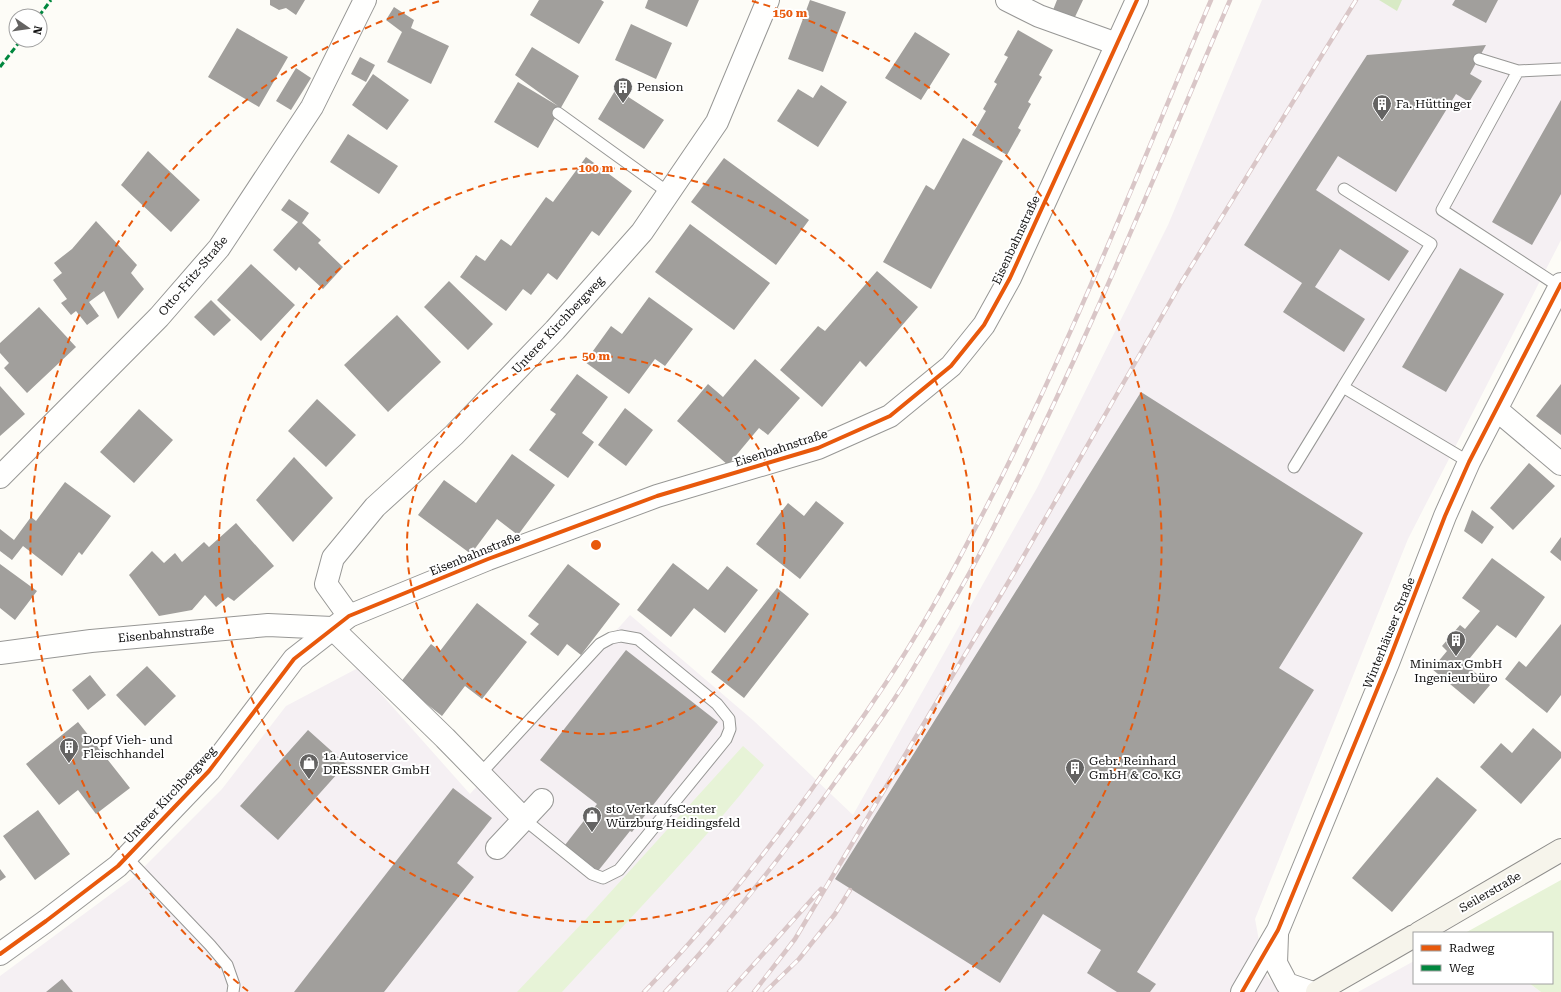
<svg xmlns="http://www.w3.org/2000/svg" width="1561" height="992" viewBox="0 0 1561 992" font-family="'Roboto Serif',serif">
<style>
.industrial{fill:#f5f0f3}
.green{fill:#e7f3d7}
.forest{fill:#d8eac5}
.building{fill:#a19f9c}
.lines{fill:none;stroke-linecap:round;stroke-linejoin:round}
.service-casing{stroke:#979795;stroke-width:13}
.minor-casing{stroke:#979795;stroke-width:24}
.tertiary-casing{stroke:#979795;stroke-width:24}
.secondary-casing{stroke:#8e8d8b;stroke-width:24}
.service{stroke:#fffffe;stroke-width:11}
.minor{stroke:#fffffe;stroke-width:22}
.tertiary{stroke:#fffffe;stroke-width:22}
.secondary{stroke:#f6f4eb;stroke-width:22}
.rail-casing{stroke:#d9c6c7;stroke-width:4.5}
.rail{stroke:#fff;stroke-width:3;stroke-dasharray:9;stroke-linecap:butt}
.quiet{stroke:#00873e;stroke-width:3;stroke-dasharray:6 3;stroke-linecap:butt}
.cycleway-casing{stroke:#fff;stroke-width:6}
.cycleway{stroke:#e8590c;stroke-width:4}
.ring{fill:none;stroke:#e8590c;stroke-width:2;stroke-dasharray:7 5}
.labels{text-anchor:middle;dominant-baseline:central;stroke-width:4;stroke-linejoin:round;paint-order:stroke}
.poi-label{font-size:12px;fill:#111;stroke:#fff;text-anchor:start}
.street-label{font-size:12px;fill:#111;stroke:#fff}
.centre{fill:#e8590c;stroke:#fff;stroke-width:2}
.ring-label{font-size:12px;text-anchor:middle;font-weight:bold;fill:#e8590c;stroke:#fff;stroke-width:4;stroke-linejoin:round;paint-order:stroke}
</style>
<rect width="100%" height="100%" fill="#fdfcf7"/>
<path class="industrial" d="M1262,0H1561V240L1408,539L1255,919L1265,973L1279,992H0V976L134,877L222,789L286,706L358,668L470,794L630,615L754,721L853,815L1037,488L1168,225Z
M1414,961V983H1529L1541,992H1358Z"/>
<path class="green" d="M743,746L764,765C702,845 630,918 562,992H517L587,918Z
M1561,880V992H1541L1529,983H1552V933H1465Z"/>
<path class="forest" d="M1379,0H1402L1397,11Z"/>
<path class="building" d="M270,0H305L296,15L286,8L279,10L270,5Z
M539,0H601L604,2L579,44L530,15Z
M648,0H699L687,27L645,8Z
M810,0L846,12L823,72L788,59Z
M1057,0H1083L1074,19L1053,10Z
M1455,0H1498L1486,23L1452,5Z
M394,7L414,20L411,28L449,46L431,84L387,62L402,32L386,20Z
M631,24L672,43L656,79L615,60Z
M237,28L288,57L259,107L208,77Z
M1018,30L1053,50L1039,75L1042,77L1028,102L1031,104L1018,128L1021,130L1007,155L972,135L986,111L983,109L997,84L994,82L1008,57L1004,55Z
M915,32L950,54L921,100L885,78Z
M1486,45L1470,74L1482,81L1469,102L1456,94L1396,192L1338,156L1316,190L1409,251L1389,281L1340,249L1315,287L1365,319L1344,352L1283,312L1302,283L1244,245L1367,55Z
M532,47L579,76L538,148L494,122L518,82L558,106L515,75Z
M360,57L375,65L366,82L351,74Z
M296,68L311,78L291,110L276,101Z
M373,74L409,100L387,130L352,105Z
M821,85L847,102L818,147L777,121L798,89L813,98Z
M616,89L664,120L644,149L598,119Z
M1561,100V194L1532,245L1492,222Z
M348,134L398,166L379,194L330,162Z
M963,138L1003,161L931,289L883,262L926,185L934,190Z
M148,151L200,200L171,232L121,185Z
M586,157L632,191L599,236L592,231L557,280L548,273L531,295L523,289L506,311L460,277L476,255L485,261L501,239L511,246L546,197L553,202Z
M724,158L809,220L776,265L691,202Z
M289,199L309,213L302,223L321,240L318,243L343,267L323,289L299,267L296,271L273,250L298,222L281,210Z
M96,221L137,265L131,273L144,289L118,319L104,291L89,302L99,316L87,325L76,311L71,315L61,303L67,299L53,280L62,273L54,263L72,249Z
M690,224L770,283L734,330L655,272Z
M251,264L295,305L261,341L217,300Z
M1460,268L1504,294L1446,392L1402,367Z
M877,271L918,307L866,367L860,361L822,407L780,370L818,326L825,331Z
M449,281L493,324L468,350L424,307Z
M649,297L693,329L665,366L655,359L629,394L585,362L611,326L622,334Z
M211,300L231,320L214,336L194,317Z
M39,307L76,347L27,393L4,368L9,363L0,353V343Z
M397,315L441,362L388,412L344,365Z
M755,359L800,398L768,435L759,428L728,465L677,421L708,384L723,397Z
M577,374L608,397L582,433L594,442L568,478L529,450L556,414L550,410Z
M1561,384V435L1536,416Z
M0,386L25,414L0,436Z
M1141,392L1363,533L1279,668L1314,690L1137,972L1156,984L1150,992H1117L1087,973L1101,950L1043,914L1000,983L835,879Z
M317,399L356,435L326,467L288,431Z
M625,408L653,430L626,466L598,445Z
M139,409L173,440L134,483L100,452Z
M512,454L555,485L518,535L497,519L471,554L418,515L444,480L476,503Z
M294,457L333,498L293,542L256,500Z
M1529,463L1555,486L1513,530L1490,508Z
M65,482L111,516L82,555L79,552L62,576L23,546L12,560L0,551V529L14,540L31,517L36,521Z
M816,501L844,523L800,579L756,544L788,503L804,516Z
M1472,510L1494,527L1482,544L1464,531Z
M236,523L274,566L234,601L228,597L216,607L205,595L192,610L159,616L129,575L152,551L164,563L175,553L182,562L204,542L209,547Z
M1561,537V561L1550,552Z
M1492,558L1545,597L1516,638L1497,625L1465,664L1490,685L1474,704L1432,669L1447,651L1442,646L1460,625L1465,629L1480,611L1462,598Z
M673,563L708,590L727,566L758,590L725,633L694,608L671,637L637,610Z
M0,564L37,591L15,620L0,608Z
M568,564L620,604L581,655L567,644L558,656L530,634L539,624L528,616Z
M777,588L809,614L744,698L711,672Z
M477,603L527,642L482,699L465,686L442,716L400,683L431,644L440,651Z
M1561,624V695L1547,713L1505,679L1519,661L1526,667Z
M626,650L718,722L632,832L630,831L598,871L565,845L597,804L540,760Z
M147,666L176,696L145,726L116,695Z
M90,675L106,695L88,710L72,690Z
M78,722L130,788L96,814L78,790L59,805L26,764Z
M1533,728L1561,752V758L1521,804L1480,767L1501,743L1512,753Z
M308,730L346,764L278,840L240,806Z
M1437,777L1477,810L1392,912L1352,878Z
M453,788L492,818L457,863L474,877L384,992H294Z
M38,810L70,854L35,880L3,836Z
M0,869L6,877L0,881Z
M62,979L73,992H46Z"/>
<g class="lines">
<g class="service-casing">
<path id="service" d="M1479,59L1518,71L1561,69
M1518,71L1442,210L1560,287
M558,113L669,193
M1343,387L1431,244L1344,189
M1294,467L1343,387L1469,462
M480,774L600,644L611,638L621,636L638,639L717,704L729,719L730,729L726,739L619,870L603,878L592,874L525,820
M126,857L210,945L227,965L234,985L233,992"/>
</g>
<g class="minor-casing">
<path id="minor" d="M1007,0L1039,16L1117,44
M1497,410L1561,464
M0,477L159,317L219,248L312,107L365,0
M349,616L326,584L333,558L375,507L454,435L555,330L642,232L717,122L768,0
M0,653L91,641L268,625L332,628L445,738L525,820
M497,848L542,800
M1277,935L1276,963L1287,984L1310,992
M1242,992L1278,930L1388,663L1445,516L1469,462L1561,284"/>
</g>
<g class="tertiary-casing">
<path id="tertiary" d="M0,954L46,921L118,866L209,771L294,659L349,616L488,559L657,496L818,448L890,416L951,366L984,325L1010,278L1137,0"/>
</g>
<g class="secondary-casing">
<path id="secondary" d="M1419,933L1561,850
M1317,992L1414,936"/>
</g>
<use href="#service" class="service"/>
<use href="#minor" class="minor"/>
<use href="#tertiary" class="tertiary"/>
<use href="#secondary" class="secondary"/>
<g class="rail-casing">
<path id="rail" d="M644,992C711,923 771,847 827,768C842,746 858,725 873,702C909,650 941,594 970,538C1063,365 1134,181 1211,0
M665,992C731,922 790,846 846,767C871,733 896,699 917,662C941,623 965,583 986,542C1077,366 1152,182 1230,0
M729,992L821,889
M754,992L795,939L1015,571L1181,283L1356,0
M765,992L799,959L835,914L850,890"/>
</g>
<use href="#rail" class="rail"/>
<path class="quiet" d="M39,16L51,0
M0,67L21,40"/>
<g class="cycleway-casing">
<path id="cycleway" d="M0,954L46,921L118,866L209,771L294,659L349,616L488,559L657,496L818,448L890,416L951,366L984,325L1010,278L1137,0
M1242,992L1278,930L1388,663L1445,516L1469,462L1561,284"/>
</g>
<use href="#cycleway" class="cycleway"/>
</g>
<g class="ring">
<circle cx="596" cy="545" r="189"/>
<circle cx="596" cy="545" r="377"/>
<path d="M248 991A566 566 0 0 1 440 1M752 1A566 566 0 0 1 944 991"/>
</g>
<defs>
<g id="building-pin" transform="scale(1)"><path d="M0 17L-7.5 6A9.5 9.5 0 1 1 7.5 6Z" fill="#646362" stroke="#fff"/><path d="M-4-6H4V6H1V3H-1V6H-4ZM-2.5-4.3h1.7v1.8h-1.7ZM.8-4.3h1.7v1.8H.8ZM-2.5-1h1.7V.8h-1.7ZM.8-1h1.7V.8H.8Z" fill="#fff"/></g>
<g id="shop-pin" transform="scale(1)"><path d="M0 17L-7.5 6A9.5 9.5 0 1 1 7.5 6Z" fill="#646362" stroke="#fff"/><path d="M-5-2.5h2.3a2.7 3.5 0 0 1 5.4 0H5L5.5 6h-11ZM-1.5-2.5h3a1.5 2.3 0 0 0-3 0Z" fill="#fff"/></g>
</defs>
<g fill-rule="evenodd">
<use href="#building-pin" x="623" y="87"/>
<use href="#building-pin" x="1382" y="104"/>
<use href="#building-pin" x="1456" y="640"/>
<use href="#building-pin" x="69" y="747"/>
<use href="#shop-pin" x="309" y="763"/>
<use href="#building-pin" x="1075" y="768"/>
<use href="#shop-pin" x="592" y="816"/>
</g>
<g class="labels">
<g class="poi-label">
<text x="637" y="87">Pension</text>
<text x="1396" y="104">Fa. Hüttinger</text>
<text x="1456" y="664" text-anchor="middle">Minimax GmbH<tspan x="1456" dy="14">Ingenieurbüro</tspan></text>
<text x="83" y="740">Dopf Vieh- und<tspan x="83" dy="14">Fleischhandel</tspan></text>
<text x="323" y="756">1a Autoservice<tspan x="323" dy="14">DRESSNER GmbH</tspan></text>
<text x="1089" y="761">Gebr. Reinhard<tspan x="1089" dy="14">GmbH &amp; Co. KG</tspan></text>
<text x="606" y="809">sto VerkaufsCenter<tspan x="606" dy="14">Würzburg Heidingsfeld</tspan></text>
</g>
<g class="street-label">
<text transform="translate(1016 240) rotate(-65)">Eisenbahnstraße</text>
<text transform="translate(193 276) rotate(-50)">Otto-Fritz-Straße</text>
<text transform="translate(558 325) rotate(-47)">Unterer Kirchbergweg</text>
<text transform="translate(781 448) rotate(-18)">Eisenbahnstraße</text>
<text transform="translate(475 554) rotate(-22)">Eisenbahnstraße</text>
<text transform="translate(1389 633) rotate(-68)">Winterhäuser Straße</text>
<text transform="translate(166 634) rotate(-5)">Eisenbahnstraße</text>
<text transform="translate(170 795) rotate(-47)">Unterer Kirchbergweg</text>
<text transform="translate(1490 892) rotate(-30)">Seilerstraße</text>
</g>
</g>
<circle cx="596" cy="545" r="6" class="centre"/>
<g class="ring-label">
<text x="790" y="17">150 m</text>
<text x="596" y="172">100 m</text>
<text x="596" y="360">50 m</text>
</g>
<rect x="1413" y="932" width="140" height="52" fill="#ffffff" stroke="#a0a0a0"/>
<rect x="1421" y="945" width="20" height="6" fill="#e8590c" stroke="#a0a0a0"/>
<text x="1449" y="952" font-size="12" fill="#111111">Radweg</text>
<rect x="1421" y="965" width="20" height="6" fill="#00873e" stroke="#a0a0a0"/>
<text x="1449" y="972" font-size="12" fill="#111111">Weg</text>
<g transform="translate(28 28) rotate(103)"><circle r="19" fill="#ffffff" stroke="#a0a0a0"/>
<path d="M0-3L7 15L0 10L-7 15Z" fill="#646362"/>
<text y="-6" font-size="11" font-weight="bold" text-anchor="middle" fill="#111111">N</text>
</g>
</svg>
